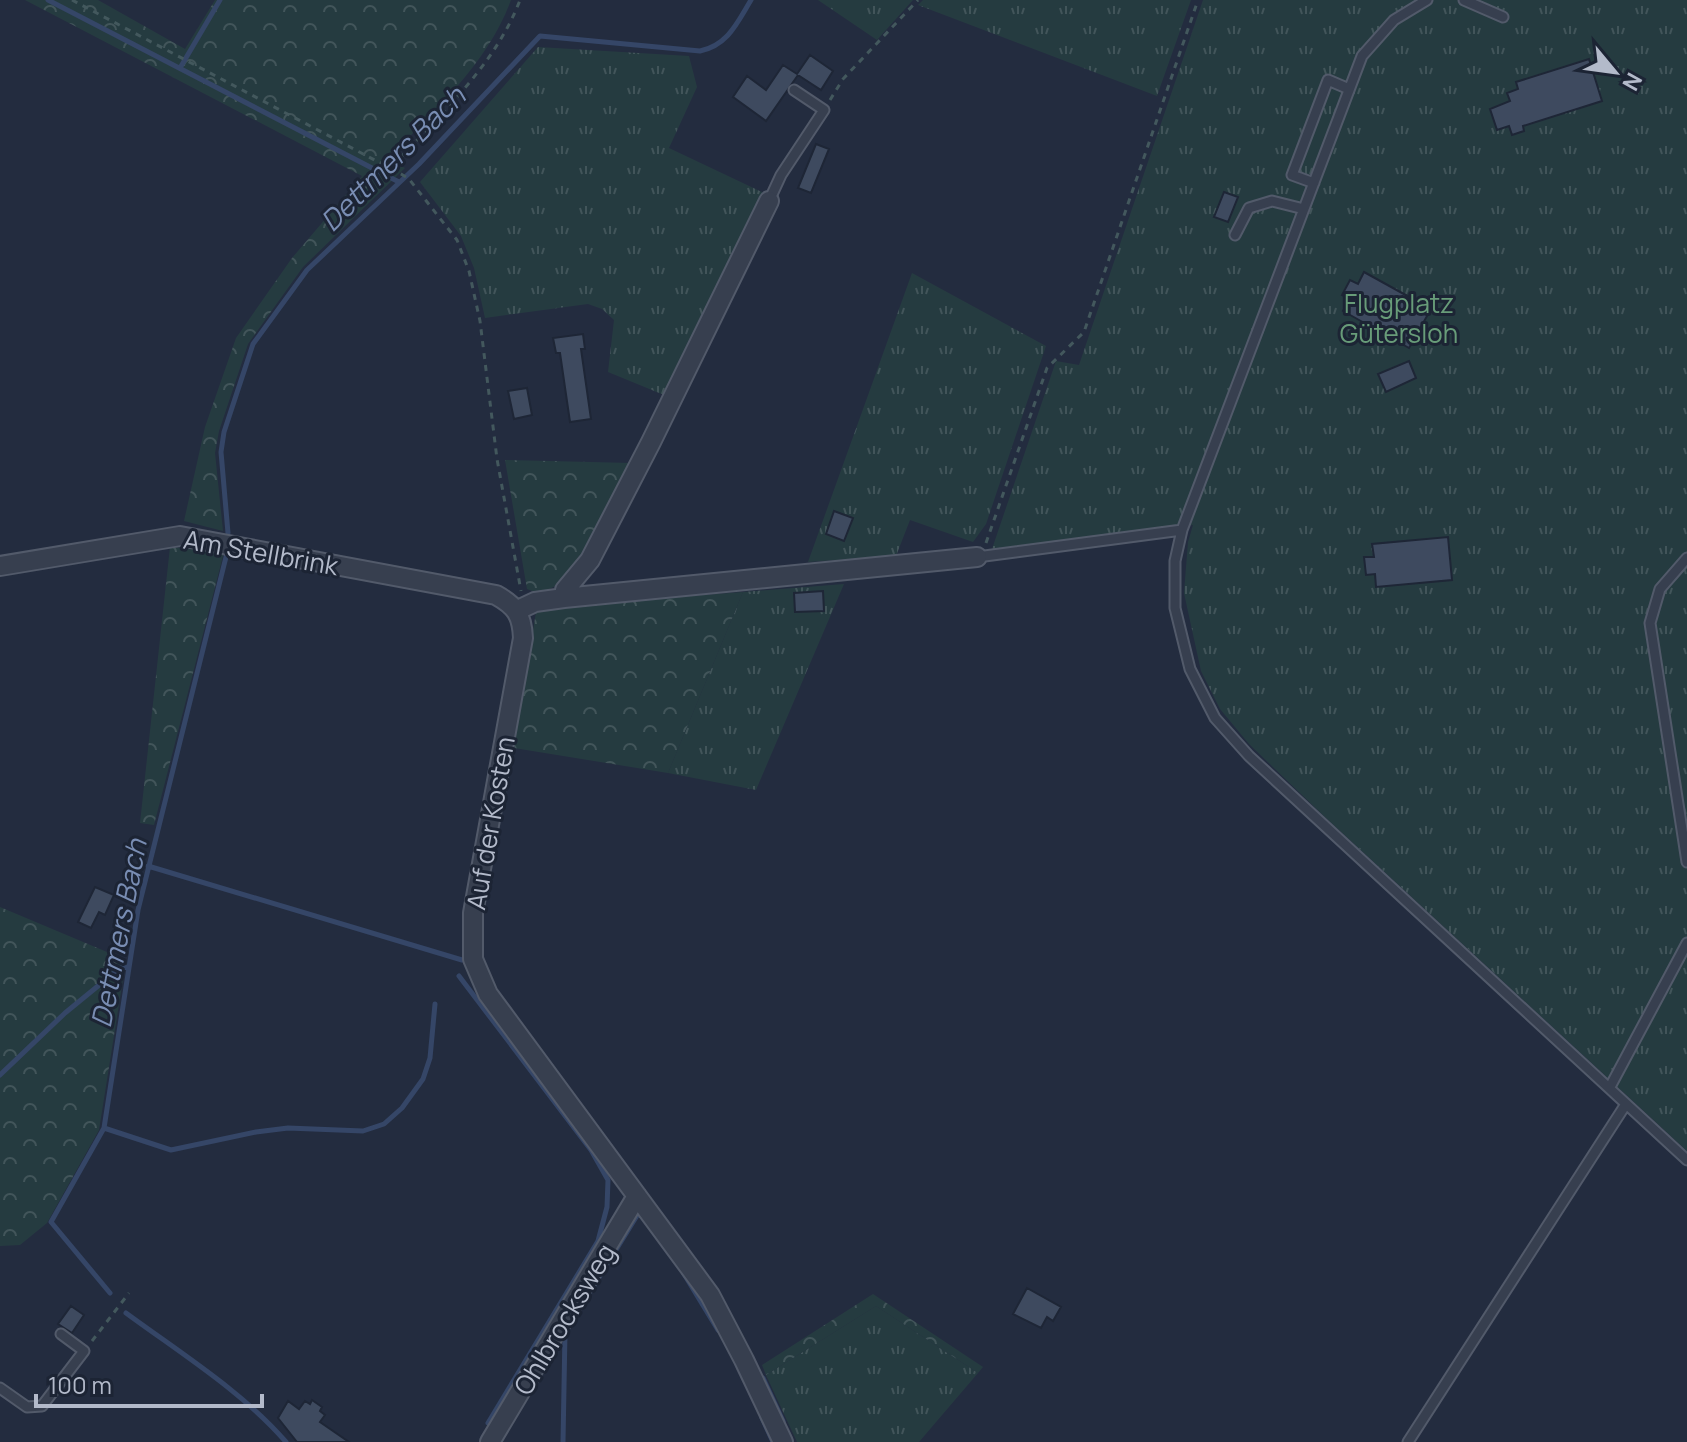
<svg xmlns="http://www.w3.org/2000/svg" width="1687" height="1442" viewBox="0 0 1687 1442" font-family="Manrope,sans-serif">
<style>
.grass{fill:url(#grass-tufts)}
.forest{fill:url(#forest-crowns)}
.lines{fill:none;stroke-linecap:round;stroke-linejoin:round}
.stream{stroke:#354667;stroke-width:5}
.building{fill:#3e4a5f;stroke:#1e2636;stroke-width:2}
.lane-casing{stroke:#525a6a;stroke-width:13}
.street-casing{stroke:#525a6a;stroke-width:22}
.path{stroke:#43585d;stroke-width:3;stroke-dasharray:6 6;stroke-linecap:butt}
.lane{stroke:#373f4f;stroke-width:9}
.street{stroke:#373f4f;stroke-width:18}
.labels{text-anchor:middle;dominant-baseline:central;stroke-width:6;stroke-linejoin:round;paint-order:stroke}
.park-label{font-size:26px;fill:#689c79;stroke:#1c2434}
.street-label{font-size:26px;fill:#b3baca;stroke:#1c2434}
.water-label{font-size:28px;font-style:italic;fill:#798db3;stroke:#1c2434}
</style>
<defs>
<pattern id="grass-tufts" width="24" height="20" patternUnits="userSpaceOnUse" patternTransform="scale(2)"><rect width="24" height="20" fill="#253b40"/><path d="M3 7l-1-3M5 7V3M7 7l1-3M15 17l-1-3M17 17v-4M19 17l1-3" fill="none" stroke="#42555a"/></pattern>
<pattern id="forest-crowns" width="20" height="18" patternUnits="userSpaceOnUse" patternTransform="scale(2)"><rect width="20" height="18" fill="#253b40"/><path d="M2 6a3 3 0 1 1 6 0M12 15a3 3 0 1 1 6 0" fill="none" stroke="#42555a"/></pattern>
</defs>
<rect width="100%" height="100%" fill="#232c3f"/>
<path class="grass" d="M818,0H913L877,40Z
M923,0H1191L1157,96L918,5Z
M1203,0H1687V1151L1326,818L1249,744L1220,709L1201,671L1184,593L1188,542L1193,525L992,549L1056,361L1079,365Z
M538,47L689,56L697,87L669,148L764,193L664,395L608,372L614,320L602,309L588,304L485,318L474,268L461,236L420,182Z
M912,273L1046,346L986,524L973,542L910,520L896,556L808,562Z
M844,584L756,790L668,773L743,592Z
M876,1306L978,1373L919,1442H797L766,1375Z"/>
<path class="forest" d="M25,0H98L185,49L215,0H511C487,65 434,110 388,159L405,168L303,267L248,344L219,431L215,453L223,531L184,521L205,427L236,338L292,258L362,176Z
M505,460L631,463L585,558L563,582L540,594L527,589Z
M170,547L224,552L154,825L140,823Z
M743,592L668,773L514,748L536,612L585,604Z
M0,907L126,960L99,1130L47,1223L20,1245L0,1246Z
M873,1294L983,1367L978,1373L876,1306L766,1375L762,1365Z"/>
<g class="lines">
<path class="stream" d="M48,0L399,182
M180,68L220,0
M228,533L221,452L224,432L253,344L307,270L419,164L540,36L700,51C728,45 737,23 751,0
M148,866L462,960
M459,976L591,1150L608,1180L607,1207L598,1241L488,1423
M0,1075L65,1013L120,968L129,967
M104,1128L171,1150L256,1132L288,1128L363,1131L384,1124L402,1108L423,1079L430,1058L435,1004
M684,1274L718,1330
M590,1292L638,1214L643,1217
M110,1293L51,1222L104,1128L138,910L227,553
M126,1313C179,1352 243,1392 286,1442
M763,1378L783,1421
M762,1418L773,1442
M563,1442L565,1332L568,1328"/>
</g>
<path class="building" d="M810,55L833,71L821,90L798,75L766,121L733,97L747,76L766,90L783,65L797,74Z
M1589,59L1602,101L1523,126L1524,131L1512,135L1509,126L1497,130L1490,109L1510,101L1507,93L1518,89L1516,82Z
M816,144L829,149L811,193L798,188Z
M1224,192L1238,197L1228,222L1214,217Z
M1364,272L1431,309L1409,348L1343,311L1350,299L1342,295L1350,280L1358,284Z
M583,334L585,349H581L591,419L570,422L560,353H556L553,338Z
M1409,361L1416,378L1386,392L1378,374Z
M527,388L532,415L514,419L508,391Z
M834,511L853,518L844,541L826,534Z
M1448,537L1452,580L1376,587L1375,574L1366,575L1364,557H1374L1372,544Z
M823,591L824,611L795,612L794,593Z
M95,887L114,895L105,915L99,912L91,928L78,922Z
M1027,1288L1061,1307L1053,1321L1047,1317L1041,1328L1013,1314Z
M71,1306L84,1315L72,1333L58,1324Z
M312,1400L322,1407L320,1411L325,1415L320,1422L349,1442H297L278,1418L288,1401L299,1409L305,1401L310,1404Z"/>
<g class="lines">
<g class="lane-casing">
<path id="lane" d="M1427,0L1394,20L1362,56L1182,530L1175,561V608L1190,669L1215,718L1249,756L1687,1160
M1464,0L1503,17
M1314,183L1292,175L1328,80L1349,89
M769,201L781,175L824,110L794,90
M1235,235L1249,208L1272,201L1304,209
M977,557L1182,530
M1687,558L1660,589L1650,623L1687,862
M1610,1087L1687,943
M0,1388L27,1407L42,1406L84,1351L61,1334
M1408,1442L1626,1104"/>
</g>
<g class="street-casing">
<path id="street" d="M0,566L180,536L496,595C516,606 522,615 523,638L473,913V959L488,994L710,1295L744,1360L783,1442
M564,598L565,590L590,560L651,442L769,201
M518,610L535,602L564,598L977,557
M490,1442L637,1196"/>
</g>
<path class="path" d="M72,0L401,174L409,179L457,240L469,271L480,321L497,459L521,591
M830,100L843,79L918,0
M392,167C439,115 495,66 520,0
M986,543L1047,368L1084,332L1198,0
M92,1341L129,1293"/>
<use href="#lane" class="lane"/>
<use href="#street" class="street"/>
</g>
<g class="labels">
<g class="park-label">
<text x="1399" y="303">Flugplatz<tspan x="1399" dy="30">Gütersloh</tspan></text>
</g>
<g class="street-label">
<text transform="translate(261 552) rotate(10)">Am Stellbrink</text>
<text transform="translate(490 823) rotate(-80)">Auf der Kosten</text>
<text transform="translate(564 1319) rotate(-59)">Ohlbrocksweg</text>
</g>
<g class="water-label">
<text transform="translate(392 158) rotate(-45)">Dettmers Bach</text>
<text transform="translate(118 933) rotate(-79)">Dettmers Bach</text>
</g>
</g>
<g transform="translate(1615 72) rotate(119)" stroke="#1c2434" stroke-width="6" paint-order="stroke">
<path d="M0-6L14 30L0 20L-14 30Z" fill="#b3baca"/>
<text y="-12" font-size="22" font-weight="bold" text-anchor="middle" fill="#b3baca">N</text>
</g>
<path d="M36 1394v12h226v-12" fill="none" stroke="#b3baca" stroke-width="4"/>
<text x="48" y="1394" font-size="24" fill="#b3baca" stroke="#1c2434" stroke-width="6" paint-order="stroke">100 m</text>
</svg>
